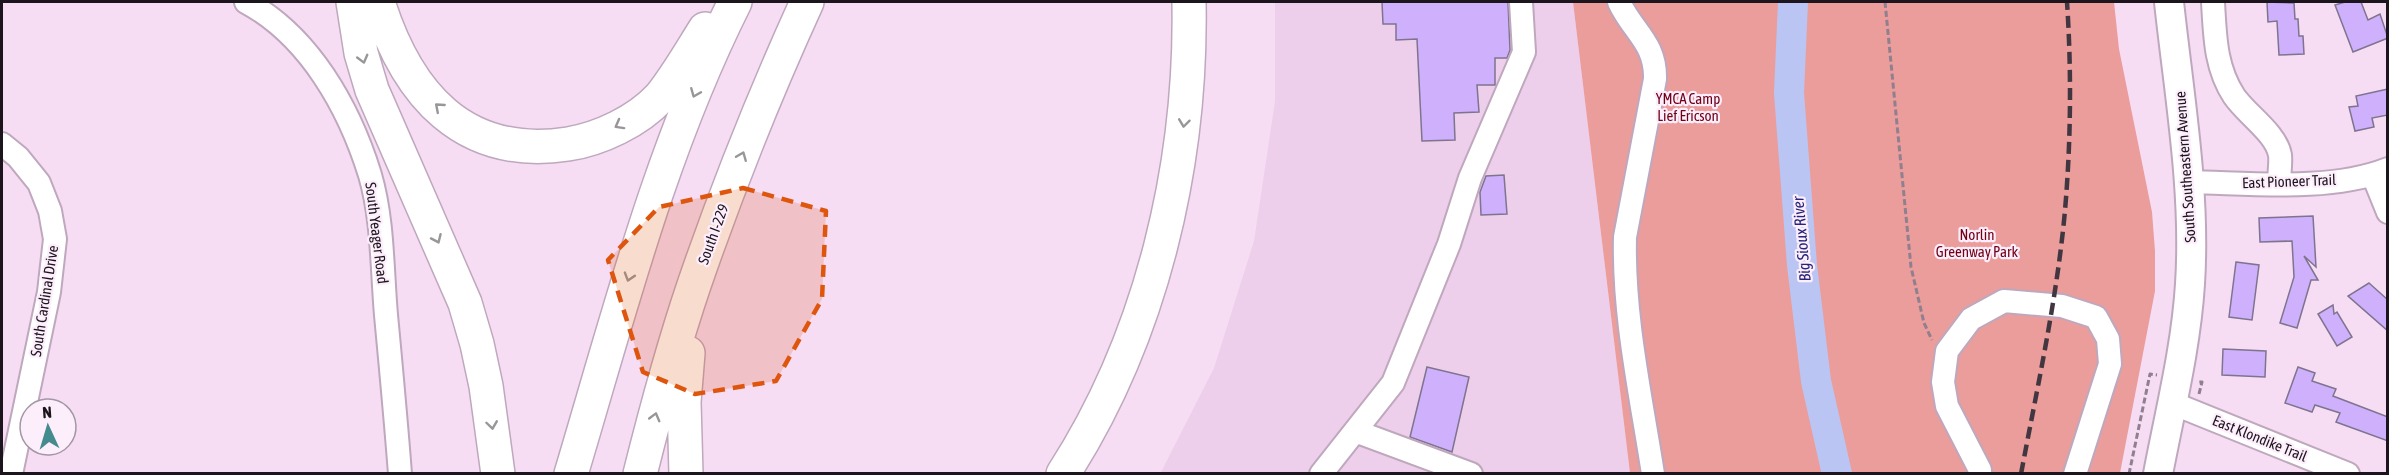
<svg xmlns="http://www.w3.org/2000/svg" width="2389" height="475" viewBox="0 0 2389 475" font-family="'Asap Condensed',sans-serif">
<style>
.built{fill:#edcfeb}
.green{fill:#ea9d9b}
.lines{fill:none;stroke-linecap:round;stroke-linejoin:round}
.river{stroke:#bbc5f3;stroke-width:30}
.building{fill:#ceb0fc;stroke:#7e748e;stroke-width:1.5}
.minor-casing{stroke:#bfa8bd;stroke-width:26}
.major-casing{stroke:#bfa8bd;stroke-width:32}
.highway-casing{stroke:#bfa8bd;stroke-width:36}
.path{stroke:#907f8f;stroke-width:3;stroke-dasharray:6 3;stroke-linecap:butt}
.minor{stroke:#fff;stroke-width:22}
.major{stroke:#fff;stroke-width:28}
.highway{stroke:#fff;stroke-width:33}
.rail{stroke:#423741;stroke-width:4.5;stroke-dasharray:12 6;stroke-linecap:butt}
.oneway{stroke:#999699}
.marked{fill:#de560d;fill-opacity:0.2;stroke:#de560d;stroke-width:4.5;stroke-dasharray:12 8;stroke-linejoin:round}
.labels{text-anchor:middle;dominant-baseline:central;stroke-width:4.5;stroke-linejoin:round;paint-order:stroke}
.park-label{font-size:15px;fill:#700016;stroke:#fdeefc}
.street-label{font-size:15px;fill:#1d151d;stroke:#fdeefc}
.water-label{font-size:16px;font-style:italic;fill:#242478;stroke:#fdeefc}
</style>
<rect width="100%" height="100%" fill="#f6ddf4"/>
<path class="built" d="M1275,2H1573L1630,473L1160,474L1214,368L1254,241L1275,101Z"/>
<path class="green" d="M1573,2H2114L2119,49L2152,212L2155,251V291L2120,473H1630Z"/>
<g class="lines">
<path class="river" d="M1793,2L1789,93L1802,265L1816,381L1837,474"/>
</g>
<path class="building" d="M1382,2H1508L1510,50L1507,58H1495V85H1477L1479,112L1454,113L1455,140L1422,141L1417,39L1396,40V24H1383Z
M2267,2L2294,3L2295,19H2298L2299,36H2303L2304,54L2279,55L2277,21L2268,22Z
M2345,2H2361L2368,20L2380,14L2388,38L2353,52L2335,5Z
M2388,89V115L2372,118L2374,127L2355,131L2349,107L2358,106L2356,96Z
M1504,175L1507,214L1481,215L1480,192L1486,176Z
M2313,216L2316,267L2304,256L2318,280H2311L2297,328L2280,323L2294,277L2292,241L2260,242L2259,218Z
M2236,262L2259,265L2252,320L2229,317Z
M2369,283L2388,300V331L2348,296Z
M2333,305L2334,314L2337,312L2352,337L2337,346L2318,314Z
M2223,349L2266,351L2265,377L2222,375Z
M1427,367L1469,377L1452,452L1410,437Z
M2298,367L2315,373L2312,381L2336,389L2333,396L2388,417V441L2336,422L2340,413L2315,405L2312,412L2285,403Z"/>
<g class="lines">
<g class="minor-casing">
<path id="minor" d="M246,2C309,36 349,107 370,175C383,219 382,269 386,315C391,368 396,421 400,474
M1619,2C1633,32 1656,43 1655,79L1625,237C1623,316 1641,396 1653,474
M2213,2C2215,35 2215,67 2234,96C2246,114 2276,133 2280,155C2281,163 2279,174 2279,183
M2,144L18,157L39,183L50,211L55,239L49,292L11,474
M2373,175L2388,212
M2189,182C2251,183 2329,192 2388,169
M2172,403L2348,474
M1355,431L1471,474
M1321,474L1393,383L1449,244L1470,178L1524,52L1521,2
M1980,474V470L1947,406L1943,382L1947,351L1971,319L2004,301L2062,306L2096,317L2108,339L2110,364L2075,474"/>
</g>
<g class="major-casing">
<path id="major" d="M2158,474C2170,411 2186,348 2190,284C2196,190 2179,95 2169,2"/>
</g>
<g class="highway-casing">
<path id="highway" d="M353,2L361,53L372,90L465,303L477,344L486,386L498,474
M378,2C407,94 463,160 568,144C600,139 638,121 660,97C677,76 691,51 705,29
M571,474C619,314 660,151 735,2
M640,474C656,410 673,347 694,285C727,189 765,94 807,2
M686,474L684,402L688,353
M1063,474C1152,336 1192,164 1189,2"/>
</g>
<path class="path" d="M1885,2L1911,267L1924,323L1932,340
M2199,394L2202,382H2199
M2129,474L2150,374L2157,375"/>
<use href="#minor" class="minor"/>
<use href="#major" class="major"/>
<use href="#highway" class="highway"/>
<path class="rail" d="M2021,474C2039,378 2061,281 2067,184C2071,124 2071,62 2067,2"/>
</g>
<defs><path id="oneway-chevron" d="M-2-3.5L2.5 0L-2 3.5" fill="none" stroke-width="1.6" stroke-linecap="round" stroke-linejoin="round" transform="scale(1.5)"/></defs>
<g class="oneway">
<use href="#oneway-chevron" transform="translate(363 59) rotate(75)"/>
<use href="#oneway-chevron" transform="translate(695 93) rotate(112)"/>
<use href="#oneway-chevron" transform="translate(439 107) rotate(-139)"/>
<use href="#oneway-chevron" transform="translate(1184 123) rotate(97)"/>
<use href="#oneway-chevron" transform="translate(619 125) rotate(151)"/>
<use href="#oneway-chevron" transform="translate(742 156) rotate(-68)"/>
<use href="#oneway-chevron" transform="translate(437 239) rotate(66)"/>
<use href="#oneway-chevron" transform="translate(629 277) rotate(107)"/>
<use href="#oneway-chevron" transform="translate(655 417) rotate(-75)"/>
<use href="#oneway-chevron" transform="translate(492 425) rotate(82)"/>
</g>
<path class="marked" d="M743,188L826,211L822,299L776,381L695,394L643,372L608,260L659,207Z"/>
<g class="labels">
<g class="park-label">
<text x="1688" y="98">YMCA Camp<tspan x="1688" dy="17">Lief Ericson</tspan></text>
<text x="1977" y="234">Norlin<tspan x="1977" dy="17">Greenway Park</tspan></text>
</g>
<g class="street-label">
<text transform="translate(2185 167) rotate(-94)">South Southeastern Avenue</text>
<text transform="translate(2289 181) rotate(-2)">East Pioneer Trail</text>
<text transform="translate(377 233) rotate(83)">South Yeager Road</text>
<text transform="translate(713 234) rotate(-70)">South I-229</text>
<text transform="translate(44 301) rotate(-81)">South Cardinal Drive</text>
<text transform="translate(2260 438) rotate(22)">East Klondike Trail</text>
</g>
<g class="water-label">
<text transform="translate(1801 239) rotate(-95)">Big Sioux River</text>
</g>
</g>
<rect width="2389" height="475" fill="none" stroke="#1d151d" stroke-width="6"/>
<g transform="translate(48 427) rotate(356)"><circle r="28" fill="#fdeefc" stroke="#a397a3" stroke-width="1.5"/>
<path d="M0-4.5L10 22L0 15L-10 22Z" fill="#438b8c"/>
<text y="-9" font-size="16" font-weight="bold" text-anchor="middle" fill="#1d151d">N</text>
</g>
</svg>
